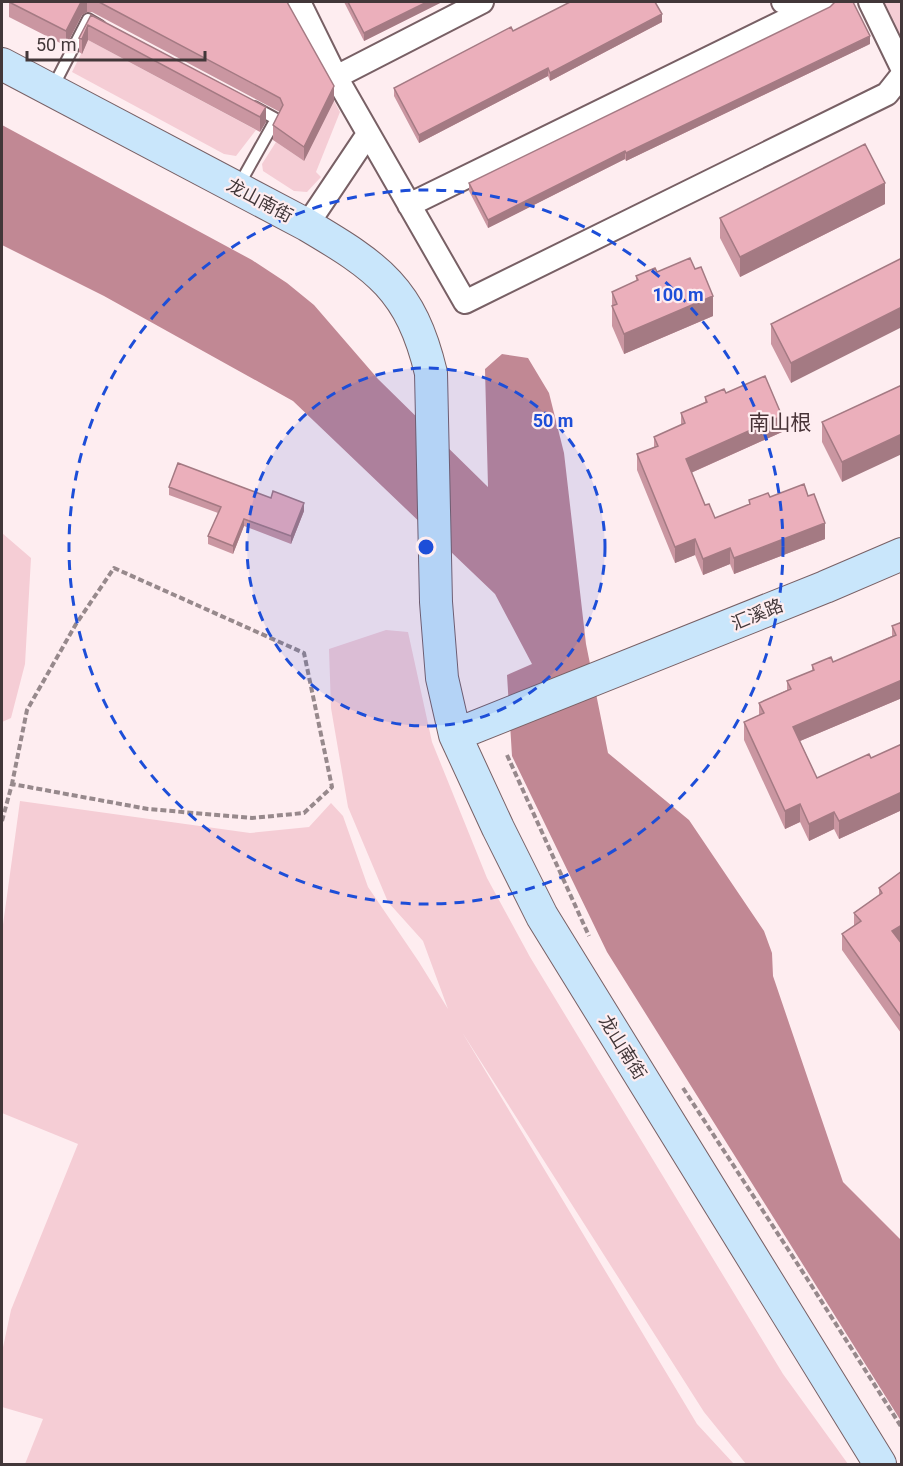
<svg xmlns="http://www.w3.org/2000/svg" width="903" height="1466" viewBox="0 0 903 1466" font-family="Roboto,'Noto Sans SC',sans-serif">
<style>
.green{fill:#f5cdd5}
.water{fill:#c18894}
.lines{fill:none;stroke-linecap:round;stroke-linejoin:round}
.lane-casing{stroke:#786065;stroke-width:14}
.street-casing{stroke:#786065;stroke-width:26}
.secondary-casing{stroke:#786065;stroke-width:34}
.path{stroke:#97898c;stroke-width:4;stroke-dasharray:6 3;stroke-linecap:butt}
.lane{stroke:#fff;stroke-width:10}
.street{stroke:#fff;stroke-width:22}
.secondary{stroke:#c9e6fb;stroke-width:32}
.wall{fill:#ca96a1}
.shaded-wall{fill:#a47a83}
.building{fill:#ebafbb;stroke:#a47a83;stroke-width:1.5}
.ring{fill:none;stroke:#1d4ed8;stroke-width:3;stroke-dasharray:10 8}
.labels{text-anchor:middle;dominant-baseline:central;stroke-width:4.5;stroke-linejoin:round;paint-order:stroke}
.street-label{font-size:18px;fill:#423739;stroke:#feedf0}
.quarter-label{font-size:21px;fill:#473236;stroke:#feedf0}
.centre{fill:#1d4ed8;stroke:#feedf0;stroke-width:3}
.ring-label{font-size:18px;text-anchor:middle;font-weight:bold;fill:#1d4ed8;stroke:#feedf0;stroke-width:4.5;stroke-linejoin:round;paint-order:stroke}
</style>
<rect width="100%" height="100%" fill="#feedf0"/>
<path class="green" d="M882,2H901V41Z
M88,40L256,130L236,156L224,154L72,72Z
M334,101L340,112L316,172L321,177L307,192L294,191L263,171L262,164L276,142L304,161Z
M2,533L31,558L25,664L11,718L2,722Z
M386,630L408,632L432,742L487,878L530,957L783,1374L848,1464H746L704,1412L462,1032L697,1424L734,1464H25L43,1419L2,1407V1352L11,1310L78,1144L2,1113V932L20,801L250,833L309,827L331,803L343,816L368,887L419,962L448,1009L423,941L388,902L348,807L331,708L329,649Z"/>
<path class="water" d="M2,125L252,260L287,283L314,305L378,379L488,487L485,369L502,354L528,358L549,393L564,453L586,644L608,753L689,820L764,931L772,953L773,976L843,1182L901,1240V1421L607,952L512,756L507,675L532,664L495,594L293,401L104,296L2,245Z"/>
<g class="lines">
<g class="lane-casing">
<path id="lane" d="M53,87L88,19L100,26
M239,185L276,119L254,107"/>
</g>
<g class="street-casing">
<path id="street" d="M299,2L336,77L465,302L887,94L902,75
M783,2L809,9L825,2
M870,2L902,68
M336,77L482,2
M409,205L809,9
M307,225L368,134"/>
</g>
<g class="secondary-casing">
<path id="secondary" d="M2,64L307,225C378,267 411,289 431,373L436,602L442,678L455,735L498,828L542,916L880,1464
M455,735L825,587L902,554"/>
</g>
<path class="path" d="M507,755L589,936
M2,821L12,784L148,809L252,818L304,813L332,787L304,653L114,568L76,624L27,710L12,784
M683,1088L806,1277L902,1428"/>
<use href="#lane" class="lane"/>
<use href="#street" class="street"/>
<use href="#secondary" class="secondary"/>
</g>
<path class="wall" d="M9,2H287L334,101L304,161L273,140V125L280,112L92,12H87L82,15L66,46L9,17Z
M344,2H442L364,41Z
M91,15L266,107V122L260,132L88,40L82,54L79,52V38Z
M662,22L550,81L548,76L419,143L394,96V88L513,31Z
M870,44L626,161L625,159L488,228L469,191V183Z
M885,204L740,277L720,238V218Z
M902,258L791,383L771,344V324Z
M657,272L713,316L624,354L612,326V292L636,281V276Z
M902,385L842,482L822,442V422Z
M726,393L782,432L691,473L705,505L715,518L749,505V500L770,497L825,539L734,574L730,564L703,575L695,555L675,563L637,470V454L654,447V437L681,425V413L705,402V397Z
M169,487L304,511L291,544L244,526L233,554L208,544V536L218,513L169,495Z
M902,622V698L800,741L817,778L871,758L902,744V810L839,839L834,829L809,841L800,822L785,829L744,740V722L759,715V703L787,690V681L812,671V665L833,662L892,636V626Z
M902,866V941L900,942L902,944L901,1033L842,950V934L854,926V913L879,895V888L900,873V867Z"/>
<path class="shaded-wall" d="M81,2H87V12L82,15L66,46V31Z
M427,2H442L364,41V33Z
M662,14V22L550,81V73Z
M88,25V40L82,54V39Z
M870,36V44L626,161V153Z
M548,68V76L419,143V135Z
M334,86V101L304,161V147Z
M266,107V122L260,132V117Z
M625,151V159L488,228V220Z
M885,183V204L740,277V257Z
M713,296V316L624,354V334Z
M902,307V327L791,383V363Z
M782,416V432L686,475V459Z
M902,434V454L842,482V462Z
M304,503V511L291,544V536Z
M244,519V526L233,554V546Z
M825,523V539L734,574V558Z
M695,539V555L675,563V547Z
M730,548V564L703,575V559Z
M902,680V698L793,744V727Z
M902,792V810L839,839V821Z
M800,804V822L785,829V811Z
M834,812V829L809,841V824Z
M902,925V941L892,947V931Z"/>
<path class="building" d="M9,2H81L66,31Z
M99,2H287L334,86L304,147L273,125L283,105L280,98Z
M348,2H427L364,33Z
M570,2H655L662,14L550,73L548,68L419,135L394,88L511,27L513,31Z
M835,2H853L870,36L626,153L625,151L488,220L469,183L830,7Z
M91,15L266,107L260,117L88,25L82,39L79,38Z
M865,144L885,183L740,257L720,218Z
M690,258L695,269L701,267L713,296L624,334L612,306L617,304L612,292L638,280L636,276L655,268L657,272Z
M902,258V307L791,363L771,324Z
M765,376L782,416L686,459L705,505L709,504L715,518L750,504L749,500L768,493L770,497L804,484L808,496L814,494L825,523L734,558L730,548L703,559L695,539L675,547L637,454L658,446L654,437L685,423L681,413L707,402L705,397L724,389L726,393Z
M902,385V434L842,462L822,422Z
M178,463L271,498L273,491L304,503L291,536L244,519L233,546L208,536L221,507L169,487Z
M902,622V680L793,727L817,778L869,754L871,758L902,744V792L839,821L834,812L809,824L800,804L785,811L744,722L764,713L759,703L791,689L787,681L814,670L812,665L831,657L833,662L896,635L892,626Z
M902,871V925L892,931L902,944L901,1017L842,934L861,921L854,913L882,893L879,888Z"/>
<circle cx="426" cy="547" r="179" fill="#1d4ed8" fill-opacity=".12"/>
<g class="ring">
<circle cx="426" cy="547" r="179"/>
<circle cx="426" cy="547" r="357"/>
</g>
<g class="labels">
<g class="street-label">
<text transform="translate(260 200) rotate(28)">龙山南街</text>
<text transform="translate(757 614) rotate(-22)">汇溪路</text>
<text transform="translate(623 1047) rotate(58)">龙山南街</text>
</g>
<g class="quarter-label">
<text x="780" y="423">南山根</text>
</g>
</g>
<circle cx="426" cy="547" r="9" class="centre"/>
<g class="ring-label">
<text x="678" y="301">100 m</text>
<text x="553" y="427">50 m</text>
</g>
<rect width="903" height="1466" fill="none" stroke="#423739" stroke-width="6"/>
<path d="M27 51v9h178v-9" fill="none" stroke="#423739" stroke-width="3"/>
<text x="36" y="51" font-size="18" fill="#423739" stroke="#feedf0" stroke-width="4.5" paint-order="stroke">50 m</text>
</svg>
